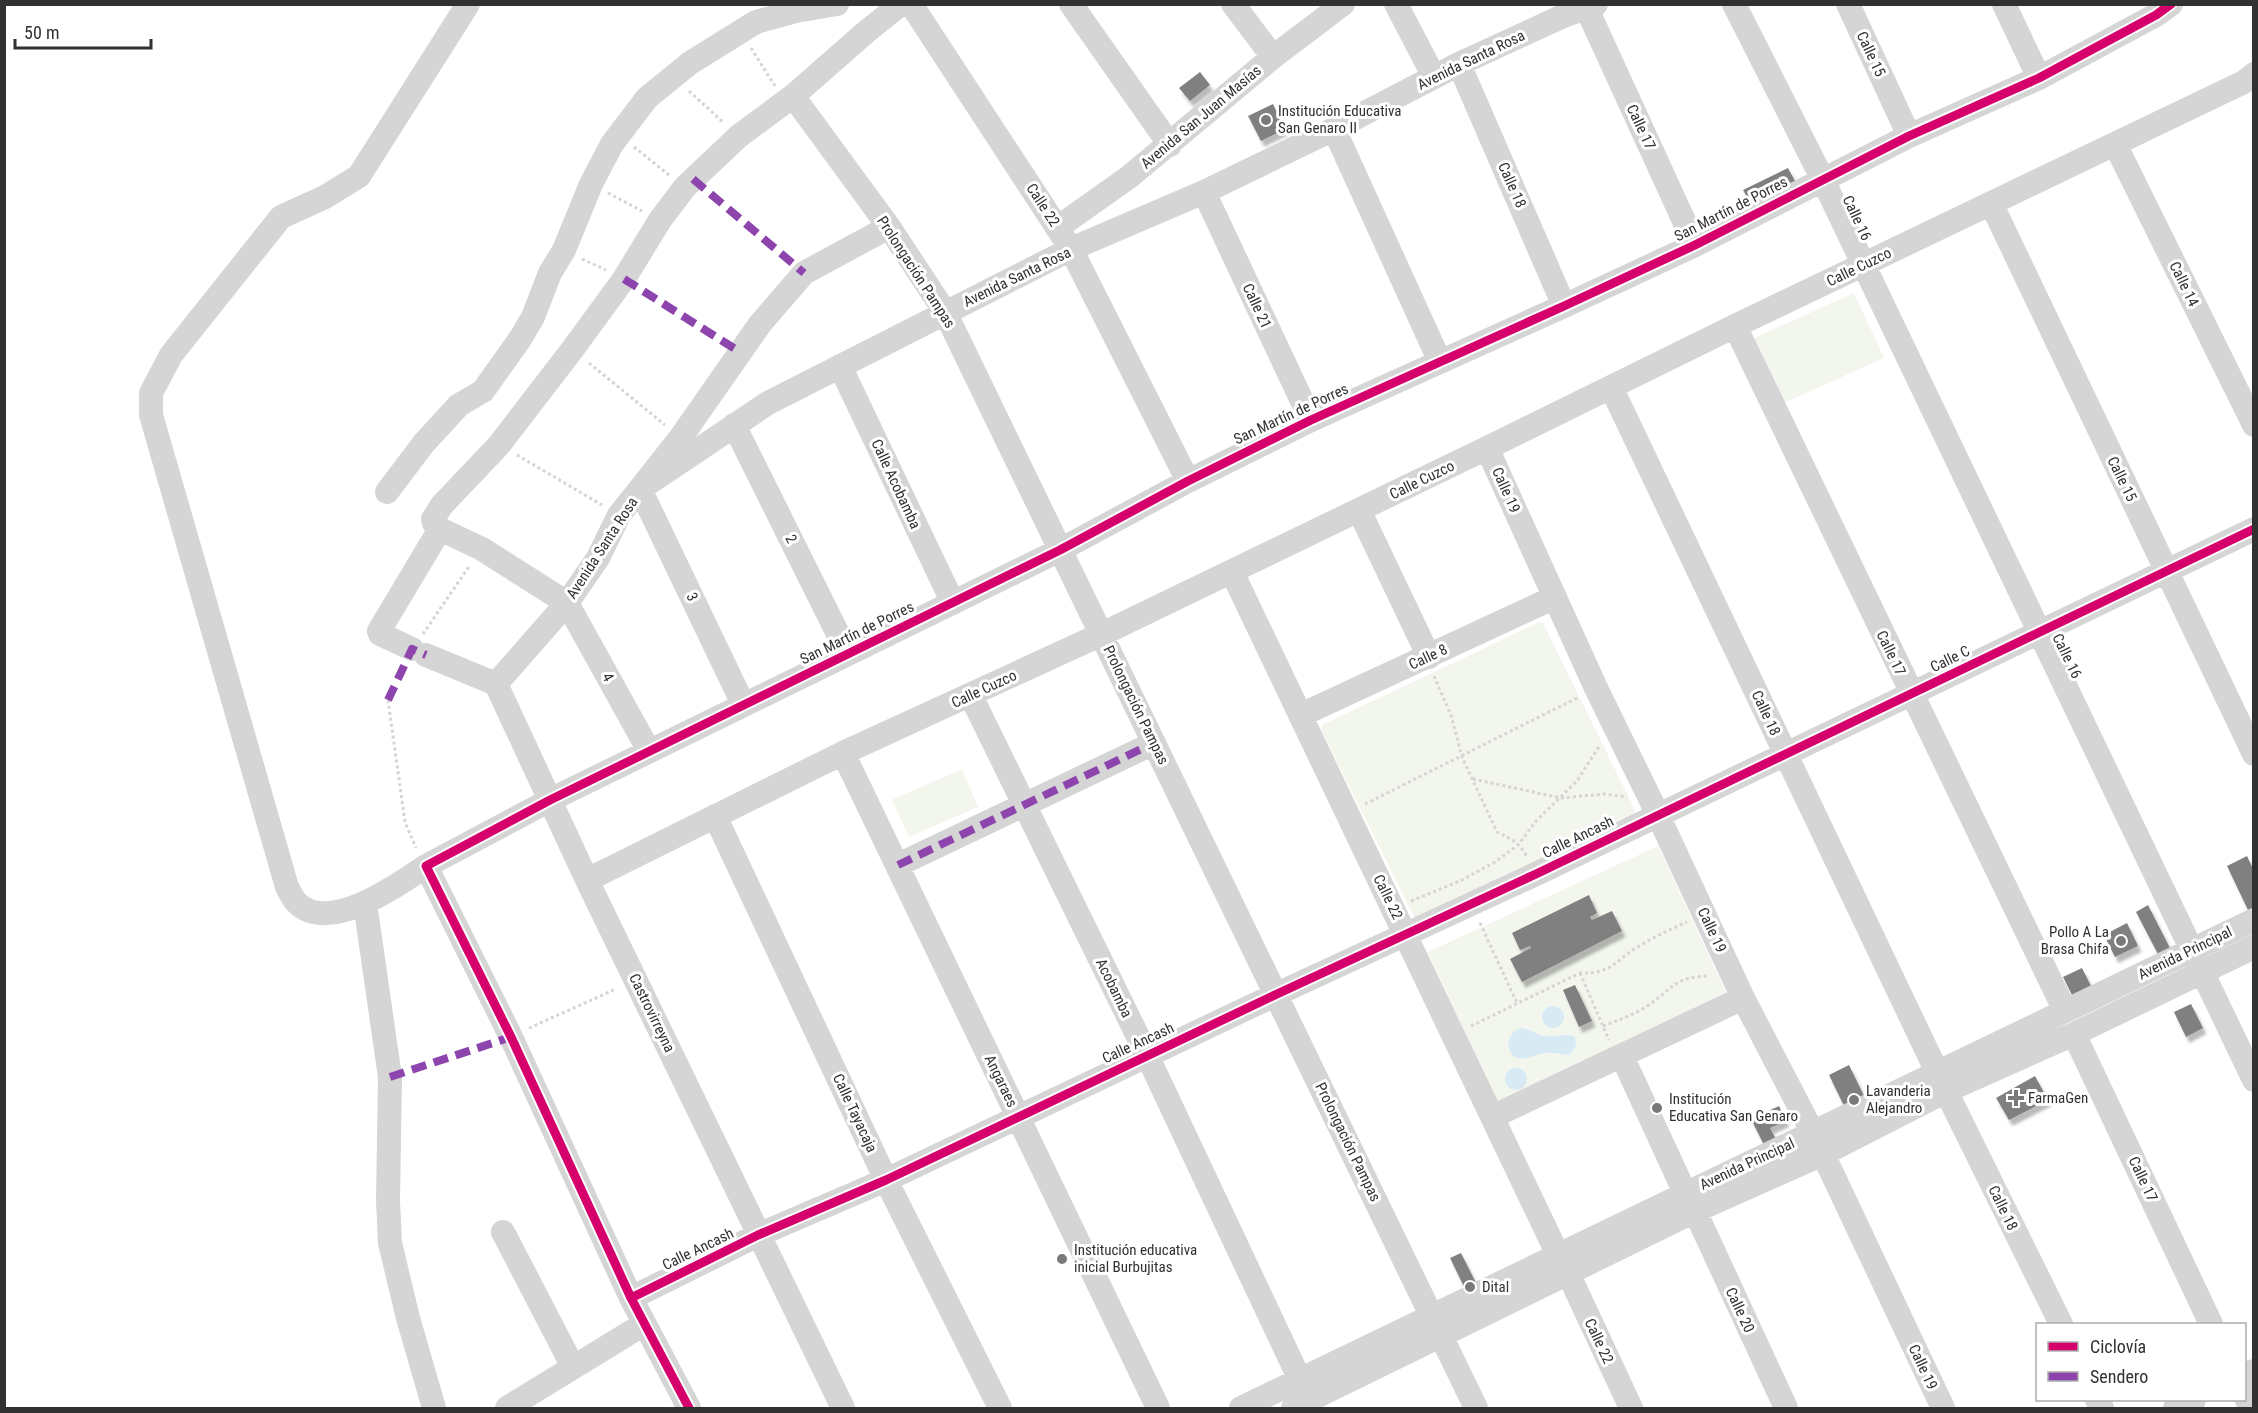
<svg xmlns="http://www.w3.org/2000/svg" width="2258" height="1413" viewBox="0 0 2258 1413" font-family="'Roboto Condensed',sans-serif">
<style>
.green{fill:#f2f6ed}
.water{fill:#d8eaf4}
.building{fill:#808080;filter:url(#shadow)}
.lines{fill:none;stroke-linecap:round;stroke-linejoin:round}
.path{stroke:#d5d5d5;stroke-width:3;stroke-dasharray:3 3;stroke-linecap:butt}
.minor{stroke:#d5d5d5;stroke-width:24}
.quiet{stroke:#8e44ad;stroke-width:8;stroke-dasharray:15 8;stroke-linecap:butt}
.cycleway-casing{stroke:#fff;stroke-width:13}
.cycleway{stroke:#d6006c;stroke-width:9}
.poi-dot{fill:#797979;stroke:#fff;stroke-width:2}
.labels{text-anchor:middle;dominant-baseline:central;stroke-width:6;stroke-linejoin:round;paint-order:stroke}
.street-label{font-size:15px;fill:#313131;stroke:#fff}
.poi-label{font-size:15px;fill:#313131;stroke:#fff;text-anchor:start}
</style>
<defs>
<filter id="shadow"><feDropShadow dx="3.5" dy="6" stdDeviation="1.5" flood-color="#0004"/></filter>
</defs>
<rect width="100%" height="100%" fill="#fff"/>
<path class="green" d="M1854,293L1884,358L1784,403L1754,338Z
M1540,622L1543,623L1635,810L1634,813L1423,917L1415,918L1321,730L1322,725Z
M962,769L978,807L909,837L892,800Z
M1658,846L1729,999L1499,1105L1428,952Z"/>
<path class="water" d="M1542 1017a11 11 0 1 1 22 0a11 11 0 1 1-22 0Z
M1521,1028C1530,1029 1536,1035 1545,1036C1556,1038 1565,1032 1575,1037L1576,1047L1569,1055C1561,1055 1554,1052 1546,1053C1533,1054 1514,1068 1509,1048C1507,1041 1510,1036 1514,1031Z
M1505 1079a11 11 0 1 1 22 0a11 11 0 1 1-22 0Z"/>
<path class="building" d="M1200,72L1210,85L1190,101L1179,88Z
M1273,104L1285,129L1261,141L1248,116Z
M1788,168L1796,183L1751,205L1743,190Z
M2247,856L2254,871V908L2248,910L2227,866Z
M1589,895L1597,913L1590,917L1592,920L1612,911L1622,931L1522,982L1510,959L1531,948L1530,946L1520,950L1512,933Z
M2148,905L2172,952L2160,958L2136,912Z
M2127,923L2138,946L2115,957L2104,935Z
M2082,968L2093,990L2074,999L2063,977Z
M1575,985L1592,1021L1579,1027L1563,990Z
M2191,1004L2203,1028L2186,1037L2174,1012Z
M1849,1065L1865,1098L1845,1108L1829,1075Z
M2035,1076L2048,1100L2009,1120L1996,1098Z
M1779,1106L1786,1121L1770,1128L1778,1143L1766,1149L1751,1119Z
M1461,1253L1478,1287L1467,1293L1450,1258Z"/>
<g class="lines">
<path class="path" d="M751,48L775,86
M689,91L724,123
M634,147L669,175
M608,193L642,211
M582,259L606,270
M589,363L665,425
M517,455L602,505
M423,634L470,565
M1434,676L1451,715L1462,757L1497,832C1510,838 1520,843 1527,857
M388,700L405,822L416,848
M1473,779L1561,798L1604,794L1627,797
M1365,804L1579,697
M1411,901L1460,881L1495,862L1518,845L1536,821L1577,781L1600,745
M1480,923L1517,1003
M1580,973L1609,1040
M1471,1026L1580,973C1612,975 1617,958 1641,945C1656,936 1671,929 1687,922
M1603,1026C1618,1020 1634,1015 1647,1006C1675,988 1672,977 1710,976
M529,1028L616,989"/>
<path class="minor" d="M911,4L1071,249L1188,481
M1071,4L1170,145
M1233,4L1273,57
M1396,4L1434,77
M1734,4L1823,180L2254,1080
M1848,4L1909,136
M2004,4L2039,78
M1587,9L1695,245
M1459,64L1564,306
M793,96L889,227L945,312L1476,1408
M1334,129L1440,362
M2115,144L2254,425
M1204,192L1311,420
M1991,203L2254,754
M1057,228L1129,177L1273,57L1343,4
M1735,326L2065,1011
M840,366L953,603
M1611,387L1937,1072
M734,425L848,654
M1487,448L1596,688L1658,815L1743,998L1813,1133L1943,1408
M387,492L424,443L459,405L483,391L520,339L533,317L550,273L564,250L591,184L612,144L647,98L690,63L756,22L796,11L837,4
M1359,510L1429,657
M1232,572L1558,1255
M412,649L380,634L379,631L440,529
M426,655L496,684L587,880L843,1408
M496,684L567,603L598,558L619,515L640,489L768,403L1071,249L1204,192L1334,129L1459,64L1561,17L1596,4
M971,696L1147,1055L1300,1380
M743,704L640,489L681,437L760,324L804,273L889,227
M1301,715L1555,597
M649,751L567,603L482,549L440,529L434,523L433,519L442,505L499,445L572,350L624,279L660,220L685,187L739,136L793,96L866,32L901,4
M843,753L1158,1408
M715,816L886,1180L1000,1408
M898,865L1154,743
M426,866C397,886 329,934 297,903C293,899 290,892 287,887L151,415V393L171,355L281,217L325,197L359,176L468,4
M587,880L843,753L1102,634L1487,448L1735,326L2244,82L2254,74
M365,903L390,1077L388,1201L390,1243L408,1318L434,1408
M2074,1034L2211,1324
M1622,1056L1685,1193
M1946,1091L2061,1324
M1492,1117L1743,998
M1695,1211L1786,1408
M503,1232L573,1367
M1568,1273L1631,1408
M631,1298L758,1235L886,1180L1277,994L1536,874L2254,529
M2244,1375L2254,1371
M2244,1394L2251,1408
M2097,1400L2102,1408
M507,1408L644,1324
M689,1408L631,1298L511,1037L426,866L550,800L1060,550L1188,481L1311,420L1564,306L1695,245L1909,136L2039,78L2156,15L2171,4
M1241,1408L2254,920
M1293,1408L1695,1211L1823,1154L1946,1091L2074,1034L2254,947
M2175,1408L2194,1400"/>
<path class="quiet" d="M693,179L804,273
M624,279L740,352
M388,700L412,649L426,655
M898,865L1154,743
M390,1077L511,1037"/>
<g class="cycleway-casing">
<path id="cycleway" d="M631,1298L758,1235L886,1180L1277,994L1536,874L2254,529
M689,1408L631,1298L511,1037L426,866L550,800L1060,550L1188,481L1311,420L1564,306L1695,245L1909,136L2039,78L2156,15L2171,4"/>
</g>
<use href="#cycleway" class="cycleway"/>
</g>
<g class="poi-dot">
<circle cx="1266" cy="120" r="6"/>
<circle cx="2121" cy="941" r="6"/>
<path d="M2013 1089h6v6h6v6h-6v6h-6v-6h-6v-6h6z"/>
<circle cx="1854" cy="1100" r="6"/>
<circle cx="1657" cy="1108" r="6"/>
<circle cx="1062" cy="1259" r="6"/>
<circle cx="1470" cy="1287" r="6"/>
</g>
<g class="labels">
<g class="street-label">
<text transform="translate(1871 54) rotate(65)">Calle 15</text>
<text transform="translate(1471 60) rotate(-26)">Avenida Santa Rosa</text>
<text transform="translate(1201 117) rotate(-40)">Avenida San Juan Masías</text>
<text transform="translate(1641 127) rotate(65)">Calle 17</text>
<text transform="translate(1512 185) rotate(66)">Calle 18</text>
<text transform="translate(1043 205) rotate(57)">Calle 22</text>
<text transform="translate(1731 209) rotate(-27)">San Martín de Porres</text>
<text transform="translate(1857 218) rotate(65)">Calle 16</text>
<text transform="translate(1859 267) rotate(-26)">Calle Cuzco</text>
<text transform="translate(916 272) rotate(57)">Prolongación Pampas</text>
<text transform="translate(1017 277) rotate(-26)">Avenida Santa Rosa</text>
<text transform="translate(2184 284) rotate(64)">Calle 14</text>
<text transform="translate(1257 306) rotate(65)">Calle 21</text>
<text transform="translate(1291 414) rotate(-25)">San Martín de Porres</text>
<text transform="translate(2122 479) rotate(64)">Calle 15</text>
<text transform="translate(1422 480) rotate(-26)">Calle Cuzco</text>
<text transform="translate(896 484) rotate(65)">Calle Acobamba</text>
<text transform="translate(1506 490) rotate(66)">Calle 19</text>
<text transform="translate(791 539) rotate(64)">2</text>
<text transform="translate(602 548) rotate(-57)">Avenida Santa Rosa</text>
<text transform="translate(692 597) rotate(64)">3</text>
<text transform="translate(857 633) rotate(-26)">San Martín de Porres</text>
<text transform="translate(1891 653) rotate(64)">Calle 17</text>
<text transform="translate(2067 656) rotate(64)">Calle 16</text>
<text transform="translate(1428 657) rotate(-25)">Calle 8</text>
<text transform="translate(1950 659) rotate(-26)">Calle C</text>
<text transform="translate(608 677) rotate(61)">4</text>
<text transform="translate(984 689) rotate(-25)">Calle Cuzco</text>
<text transform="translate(1136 705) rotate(64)">Prolongación Pampas</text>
<text transform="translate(1766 713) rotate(65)">Calle 18</text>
<text transform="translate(1578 837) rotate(-26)">Calle Ancash</text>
<text transform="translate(1388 897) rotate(64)">Calle 22</text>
<text transform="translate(1712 930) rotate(65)">Calle 19</text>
<text transform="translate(2185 953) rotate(-26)">Avenida Principal</text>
<text transform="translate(1114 988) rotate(64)">Acobamba</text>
<text transform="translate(652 1013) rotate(64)">Castrovirreyna</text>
<text transform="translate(1138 1043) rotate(-25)">Calle Ancash</text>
<text transform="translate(1001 1081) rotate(64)">Angaraes</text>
<text transform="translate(855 1113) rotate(65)">Calle Tayacaja</text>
<text transform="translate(1348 1142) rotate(64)">Prolongación Pampas</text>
<text transform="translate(1747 1164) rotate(-25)">Avenida Principal</text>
<text transform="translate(2143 1179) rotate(65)">Calle 17</text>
<text transform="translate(2003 1208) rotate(64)">Calle 18</text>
<text transform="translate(698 1249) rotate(-26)">Calle Ancash</text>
<text transform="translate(1740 1310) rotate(65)">Calle 20</text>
<text transform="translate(1599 1341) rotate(65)">Calle 22</text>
<text transform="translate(1923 1367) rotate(65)">Calle 19</text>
</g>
<g class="poi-label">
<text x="1278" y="111">Institución Educativa<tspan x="1278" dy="17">San Genaro II</tspan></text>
<text x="2109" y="932" text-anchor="end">Pollo A La<tspan x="2109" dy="17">Brasa Chifa</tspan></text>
<text x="1866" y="1091">Lavanderia<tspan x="1866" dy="17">Alejandro</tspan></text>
<text x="2028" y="1098">FarmaGen</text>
<text x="1669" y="1099">Institución<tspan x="1669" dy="17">Educativa San Genaro</tspan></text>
<text x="1074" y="1250">Institución educativa<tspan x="1074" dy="17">inicial Burbujitas</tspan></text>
<text x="1482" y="1287">Dital</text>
</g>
</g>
<rect width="2258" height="1413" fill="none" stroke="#313131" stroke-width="12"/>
<rect x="2036" y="1323" width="210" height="78" fill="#ffffff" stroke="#adadad" stroke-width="1.5"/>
<rect x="2048" y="1342" width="30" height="9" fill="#d6006c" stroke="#adadad" stroke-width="1.5"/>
<text x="2090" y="1353" font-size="18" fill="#313131">Ciclovía</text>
<rect x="2048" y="1372" width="30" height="9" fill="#8e44ad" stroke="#adadad" stroke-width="1.5"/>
<text x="2090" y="1383" font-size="18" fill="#313131">Sendero</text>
<path d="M15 39v9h136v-9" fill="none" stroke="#313131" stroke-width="3"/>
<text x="24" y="39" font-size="18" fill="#313131" stroke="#ffffff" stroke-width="4.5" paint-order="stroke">50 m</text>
</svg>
